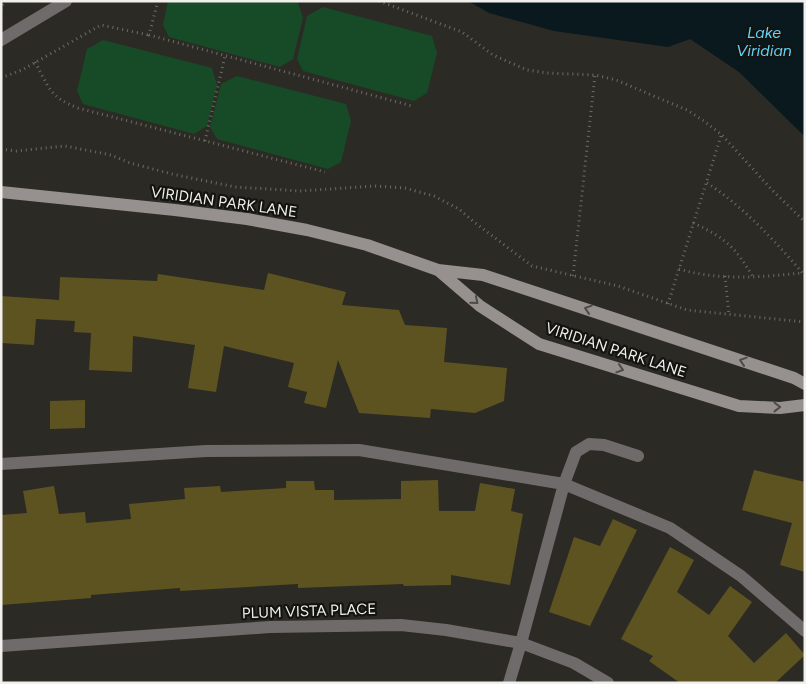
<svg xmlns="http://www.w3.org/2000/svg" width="806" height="684" viewBox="0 0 806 684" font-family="Figtree,sans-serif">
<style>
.green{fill:#174b27}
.water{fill:#09191e}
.building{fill:#5d5321}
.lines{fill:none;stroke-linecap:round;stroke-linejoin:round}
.path{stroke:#6e6c67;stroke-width:3;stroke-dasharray:1 4;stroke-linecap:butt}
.lane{stroke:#6f6b6a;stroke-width:12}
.street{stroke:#6f6b6a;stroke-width:12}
.secondary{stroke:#96908e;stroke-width:12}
.oneway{stroke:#4e4b49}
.labels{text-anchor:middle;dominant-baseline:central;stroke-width:4.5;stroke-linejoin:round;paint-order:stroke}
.street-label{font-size:15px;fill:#f1f0ec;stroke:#131310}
.water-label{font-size:16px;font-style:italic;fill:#5fd5fa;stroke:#131310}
</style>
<rect width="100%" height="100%" fill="#2c2a24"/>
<path class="green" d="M168,1L298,2L303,18L293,59L280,67L169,37L163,25Z
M323,7L432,36L437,53L427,93L414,101L303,71L297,59L307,16Z
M103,40L212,68L217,85L207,126L194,134L83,104L77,91L87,49Z
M237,76L346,104L351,121L341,162L328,169L217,139L210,127L221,84Z"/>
<path class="water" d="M468,1H805V136L800,132L739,72L690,39L668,47L554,31L489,13Z"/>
<path class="building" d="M268,273L346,292L342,305L399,310L405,325L447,328L444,362L507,368L504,401L475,413L431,409L430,418L359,413L338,360L326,408L304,403L307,392L288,387L294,363L224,346L216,392L188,388L195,345L133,336L132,372L89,370L91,333L74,332L75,321L36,319L34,345L1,343V296L59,300L60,277L157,281L158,274L264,290Z
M85,400V428L50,429V401Z
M754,470L805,482V572L780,565L792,523L742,510Z
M438,480L439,511H475L480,483L515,489L511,511L523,514L510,585L451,575V585L404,586L403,584L298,588V584L180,591V588L91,595V598L1,605V515L27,513L23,491L54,486L59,514L85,512L86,523L131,519L129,504L185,499L184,488L220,486L221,492L286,488V481H314L315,490H334V500L401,499V481Z
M613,519L637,530L590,626L549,612L574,537L600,546Z
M670,547L694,560L677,592L709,615L730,586L752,602L728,636L754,663L786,633L805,655L775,683H680L649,661L653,656L621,639Z"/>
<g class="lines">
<path class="path" d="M158,1L149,35L412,106
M379,1L462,32L493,55L527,70L547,73L595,75L616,80L687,110L704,121L722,135L772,190L805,222
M1,10L4,1
M35,62C49,87 49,97 78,108L325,172
M1,78L22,70L101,25L149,35
M205,141L225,56
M1,149L16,151L65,146L111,155L130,163L172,174L235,187L300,191L375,186L405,188L434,196L459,209L474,222L532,266L618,286L687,310L805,322
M707,183C744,207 776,242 805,276
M693,223C726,238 735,247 753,277
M679,269C719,281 761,277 802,273
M573,276L595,75
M725,276L729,315
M668,304L721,136"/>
<path class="lane" d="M1,40L66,1
M1,464L206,451L359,450L564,484L670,528L741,576L805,631
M521,643L564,484L576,452L589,444L604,445L638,456"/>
<path class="street" d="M1,646L270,627L401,625L446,630L521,643L574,663L608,683
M509,683L521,643"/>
<path class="secondary" d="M1,192L175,210L247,219L307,230L367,245L438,270L483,275L794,378L805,384
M438,270L480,306L539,344L739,406L780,408L805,405"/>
</g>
<defs><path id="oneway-chevron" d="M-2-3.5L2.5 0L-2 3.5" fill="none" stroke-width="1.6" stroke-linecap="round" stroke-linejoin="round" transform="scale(1.25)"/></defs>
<g class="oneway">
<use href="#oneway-chevron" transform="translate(475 301) rotate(40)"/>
<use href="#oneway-chevron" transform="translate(588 309) rotate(-162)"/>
<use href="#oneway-chevron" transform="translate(743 361) rotate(-162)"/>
<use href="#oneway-chevron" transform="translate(620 369) rotate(18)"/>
<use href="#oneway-chevron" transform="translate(777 407)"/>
</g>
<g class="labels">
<g class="street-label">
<text transform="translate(224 202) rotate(8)">VIRIDIAN PARK LANE</text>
<text transform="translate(616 350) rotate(18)">VIRIDIAN PARK LANE</text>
<text transform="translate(309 611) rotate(-2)">PLUM VISTA PLACE</text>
</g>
<g class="water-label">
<text x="764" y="32">Lake<tspan x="764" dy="18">Viridian</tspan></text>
</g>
</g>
<rect width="806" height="684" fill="none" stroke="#f1f0ec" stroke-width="5"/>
</svg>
